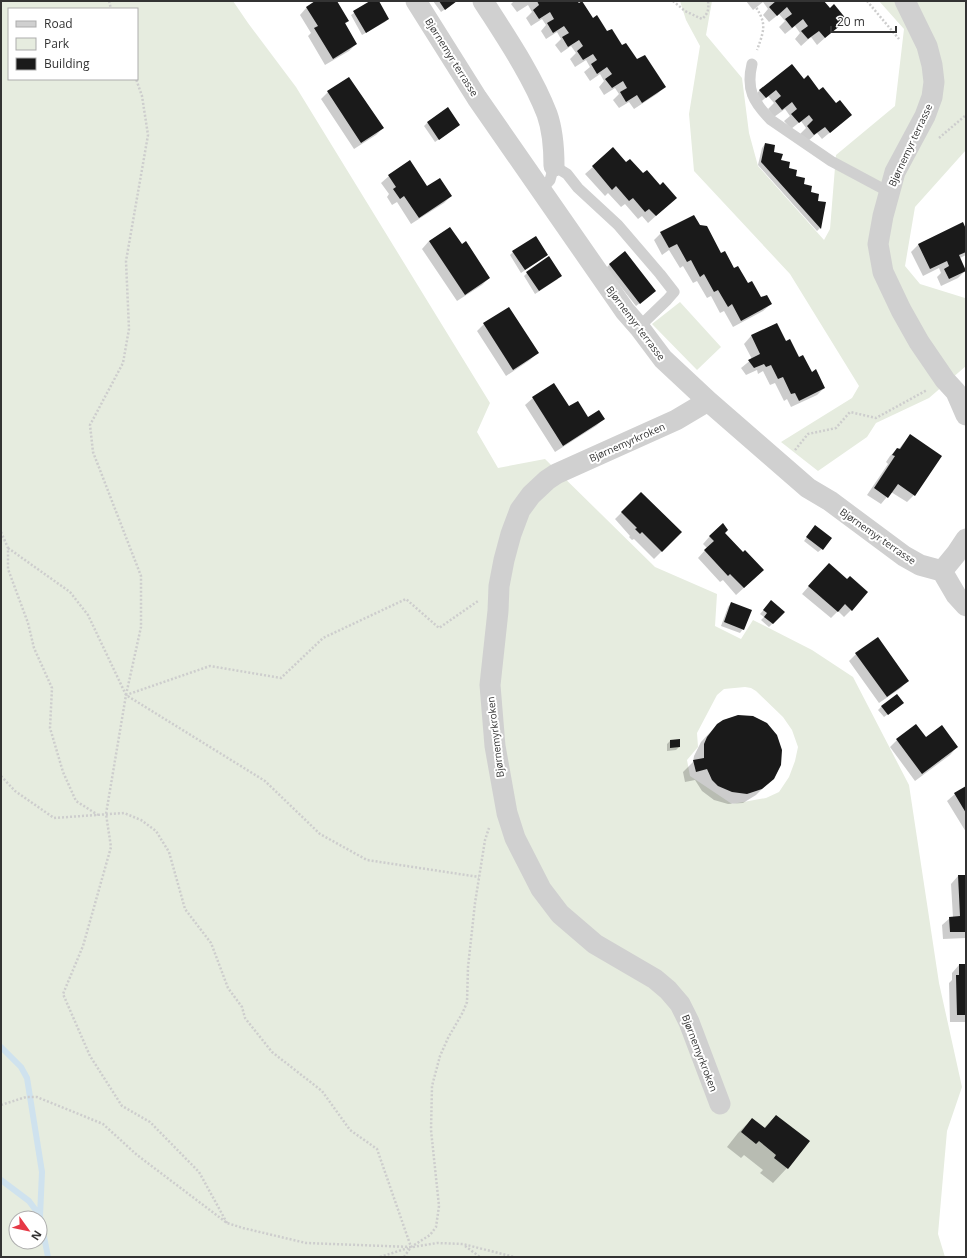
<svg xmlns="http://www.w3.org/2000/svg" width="967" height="1258" viewBox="0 0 967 1258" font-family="'Open Sans',sans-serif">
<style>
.green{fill:#e6ecdf;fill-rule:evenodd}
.shadow{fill:#0003}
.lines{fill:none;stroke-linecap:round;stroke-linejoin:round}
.stream{stroke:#cfe2ee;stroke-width:6}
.building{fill:#1a1a1a}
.path{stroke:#cdcdcd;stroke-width:2.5;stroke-dasharray:2 2;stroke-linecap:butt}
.service{stroke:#d0d0d0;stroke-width:11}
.minor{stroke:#d0d0d0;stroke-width:21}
.labels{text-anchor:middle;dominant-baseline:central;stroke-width:4;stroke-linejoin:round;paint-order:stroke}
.street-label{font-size:10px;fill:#333;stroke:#fff}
</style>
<rect width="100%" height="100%" fill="#fff"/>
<path class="green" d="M1,1H233L248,23L296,87L490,403L477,432L498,468L545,459L655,567L717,594L715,626L741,639L753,620L812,650L853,677L909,785L939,983L962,1087L947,1131L938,1234L945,1257H1ZM9,9H137V79H9ZM745,687L751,688L756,691L783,717L792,730L798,747L795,761L789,777L779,792L766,798L732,804L690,776L687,760L698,747L697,733L717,695L724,689ZM16,1218H40V1242H16Z
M680,1H712L706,35L742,78L749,133L758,166L824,240L830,229L836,155L895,106L904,29L879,1H966V150L915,207L905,266L920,284L965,298L966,304V366L929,398L876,423L867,437L818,471L781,442L852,398L859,386L790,274L694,171L689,114L700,46L686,20Z
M680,302L721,347L697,370L652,324Z"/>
<path class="shadow" d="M317,1H335L348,21L345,24L356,44L349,51L325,65L308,36L311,33L300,15L307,7Z
M372,1H378L388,19L385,22L362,35L351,15Z
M433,1H457L441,12Z
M514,1H576L593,19L665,87L657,94L634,109L629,102L619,108L613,100L619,94L615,88L604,95L599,87L604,81L600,74L590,81L584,72L590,67L586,60L575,67L570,59L576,53L571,46L561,53L555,45L561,39L557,32L546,39L541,31L546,25L542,19L531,26L526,18L532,12L528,5L517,12L511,4Z
M746,1H823L829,9L845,20L817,45L811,37L801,46L795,39L800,33L795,26L785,34L779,27L785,21L779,14L769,22L763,15L768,9L763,2L753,10Z
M804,80L851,115L822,139L817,133L807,142L800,134L806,128L801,121L791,129L784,121L790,116L785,109L774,117L768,109L774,103L768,96L758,104L753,97L760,90Z
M328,92L383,128L376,135L354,149L321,99Z
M427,123L455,128L435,142L424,126Z
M765,144L817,201L820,228L817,231L758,165L762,148Z
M613,149L626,163L660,186L668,205L648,223L642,216L638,219L625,204L621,207L608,193L605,196L585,174Z
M389,176L427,188L451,196L444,203L411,224L397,202L392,205L387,197L389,194L381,183Z
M966,232V255L960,258L966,270L958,278L941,286L937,277L941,273L939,268L923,276L911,252L919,244Z
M661,233L720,255L761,299L771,304L763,311L733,327L724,311L720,313L711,296L707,298L697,281L693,283L683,266L680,268L669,250L662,255L654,240Z
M429,241L461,246L489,278L482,285L457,301L422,249Z
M513,252L543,258L521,273L510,255Z
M610,264L652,294L636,306L606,268Z
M527,273L558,279L535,294L524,276Z
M484,324L537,353L530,360L506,376L477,331Z
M776,324L785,342L824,388L817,395L791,407L787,399L784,401L775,383L770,385L763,371L758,374L757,370L746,375L741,368L752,359L744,344L751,336Z
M533,398L569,408L588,418L604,419L596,426L555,452L525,405Z
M910,435L914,495L907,502L891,492L881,504L867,495L888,464L886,462L890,456L897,449L898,450Z
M641,493L681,532L654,559L634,539L632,540L629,537L630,536L615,519Z
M812,530L822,549L818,552L804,541Z
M710,536L756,577L736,595L723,580L720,582L698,558L707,548L703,544Z
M822,571L851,610L844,617L838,611L831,618L802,594Z
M731,603L743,629L740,633L721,626L728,607Z
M768,605L784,612L769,627L761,620L764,617L760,614Z
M856,654L908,680L901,688L879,703L849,661Z
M882,706H899L884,717L878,710Z
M717,725L767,784L756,795L743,803L728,804L714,800L702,791L695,780L685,782L683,772L693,762L694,756L701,742Z
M926,738L957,747L950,755L915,781L890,747L897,740Z
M670,741L679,747L676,750L667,751V744Z
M966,787V832L947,801L955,794Z
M958,876H966V938L943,939L942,925L950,918H953L951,884Z
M959,965H966V1022H950L949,983L952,980V973Z
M776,1116L787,1168L773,1183L760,1173L763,1170L744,1155L741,1158L727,1147L738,1133L752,1119L764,1128Z"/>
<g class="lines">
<path class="stream" d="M1,1047L21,1067L27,1078L42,1172L40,1216L48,1257
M1,1180L29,1201L40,1216"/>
</g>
<path class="building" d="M315,1H337L349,21L345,23L357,44L333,59L314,28L318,26L306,7Z
M370,1H379L389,19L366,33L353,11Z
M439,1H457L445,10Z
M537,1H577L579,3L582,1L593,18L597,15L607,31L612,29L622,45L626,43L637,59L645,55L666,87L642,103L637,95L626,102L620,92L627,88L623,81L612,88L605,79L612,74L607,67L597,74L591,64L597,60L593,54L583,60L577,51L583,46L579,40L568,47L562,37L569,33L564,26L553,33L547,23L554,19L550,12L539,19L533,10L539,5Z
M776,1H824L830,8L834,4L847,20L825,38L819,31L808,39L801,31L808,26L803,19L792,28L785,19L792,14L787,7L777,16L769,7Z
M792,64L804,79L808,75L819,90L823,87L836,103L840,100L852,115L830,133L825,127L814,135L807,126L813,120L809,115L799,123L791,114L797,109L792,102L782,110L775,101L781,96L776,90L766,98L759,90Z
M349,77L384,128L361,143L327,91Z
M448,107L460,125L439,140L427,122Z
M765,143L775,145L774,152L783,154L781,160L790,162L789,168L797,170L796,176L805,178L804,184L812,186L811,192L819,194L818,201L826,202L821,229L761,162Z
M613,147L626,162L630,159L643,173L647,170L660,185L663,182L677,198L656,216L649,209L645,212L633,198L629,201L616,186L612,190L592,166Z
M410,160L427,186L440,178L452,196L419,218L404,196L400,199L393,189L396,187L388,175Z
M694,215L700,225L707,226L721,253L725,251L734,268L738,266L748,283L752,281L761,297L767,295L772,304L741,321L732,304L728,307L718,290L714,292L704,274L700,277L691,260L687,262L677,244L669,248L660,232Z
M963,222L966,229V252L959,255L966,271L949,279L944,269L949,266L947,261L930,269L918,244Z
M450,227L462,244L466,241L490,278L465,295L429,241Z
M536,236L548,255L525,270L512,251Z
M625,251L656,291L640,304L609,264Z
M549,256L562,276L539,291L526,272Z
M509,307L539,353L513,370L483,323Z
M777,323L786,341L790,339L799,357L803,355L812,372L816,369L825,388L799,401L795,393L791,394L783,377L778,379L771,365L766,367L764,364L754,368L748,360L760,354L751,335Z
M554,383L569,406L578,401L588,417L599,410L605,419L563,446L532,397Z
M910,434L942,456L915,496L898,484L888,498L874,488L895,456L892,455L897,448L900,449Z
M641,492L682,532L662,552L642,532L640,534L635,529L637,528L621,512Z
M723,523L728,530L725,533L743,552L745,550L764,570L744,588L730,574L728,576L704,550L714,541L709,536Z
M815,525L832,538L823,550L806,537Z
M829,563L847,579L850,576L868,592L852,611L845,604L838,612L808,586Z
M771,600L785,612L773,624L764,617L767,613L763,610Z
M731,602L752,610L744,630L724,622Z
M878,637L909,681L887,697L855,653Z
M897,694L904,703L888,715L881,706Z
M738,715L753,716L767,723L777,735L782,750L781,765L774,779L762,789L747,794L732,792L718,786L712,780L707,769L696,772L693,760L704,758V744L707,737L717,724L723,720Z
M916,724L926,737L942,725L958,747L922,774L896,739Z
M680,739V747L670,748V740Z
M966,786V813L954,793Z
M958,875H966V932H950L949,917L960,916Z
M959,964H966V1015H957L956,975H959Z
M776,1115L810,1141L788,1169L774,1158L776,1155L759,1141L756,1144L741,1132L752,1118L765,1128Z"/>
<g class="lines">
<path class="path" d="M109,1L111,9
M673,1L685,11L702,19C708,14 709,9 708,1
M752,1C766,22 766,26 757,50
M867,1L899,39
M939,138L966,115
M795,450L808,434L836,428L850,412L876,418L927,390
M1,532L8,548V569L28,623L34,648L52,688L50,728L63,772L76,801L98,815
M8,548L70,592L88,615L126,695L265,781L320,834L367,860L479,877
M126,695L141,627V576L93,452L90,425L123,363L129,329L126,261L148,135L142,96L136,79
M1,776L15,791L54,818L124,813L141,820L156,831L169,852L185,909L211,943L228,988L242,1007L245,1018L272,1052L322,1091L350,1130L377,1149L411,1247
M1,1105L26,1097H37L103,1124L137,1155L227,1223L243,1228L306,1243L411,1247
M227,1223L199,1172L150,1122L122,1106L90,1056L63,994L83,946L111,847L106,814L126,695L210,666L281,678L323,638L406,599L439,628L478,601
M465,1246L480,1257
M413,1247L437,1243L463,1244L514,1257
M380,1257L408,1248
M404,1257L411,1247L430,1235L436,1227L439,1206L431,1130L432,1086L440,1056L448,1038L463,1012L467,1002L468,967L475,903L485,840L489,828"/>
<path class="service" d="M752,64C746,89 753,102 771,120L831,161L889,192
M541,190L550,180L554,166L567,174L578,188L618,225L660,274L674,292L667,300L639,327"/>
<path class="minor" d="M416,1L477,98L625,311L639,327L663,359L708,401L808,488L830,501L904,556L920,565L942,571
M483,1C506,37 532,75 547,114C553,131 554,149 554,166
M905,1L927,46L932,65L934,82L932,97L925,116L895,172L883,216L878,244L883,272L901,310L919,342L945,380L956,392L966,415
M708,401L676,420L556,474L547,480L531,495L520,510L511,534L504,560L499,586L498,611L490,685L495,746L507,813L515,838L541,889L560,914L595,944L655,979L668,990L680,1004L689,1022L720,1104
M942,571L956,595L966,606
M942,571L956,554L966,539"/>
</g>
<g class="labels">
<g class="street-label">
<text transform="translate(452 57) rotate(58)">Bjørnemyr terrasse</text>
<text transform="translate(910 145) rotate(-65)">Bjørnemyr terrasse</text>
<text transform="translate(636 323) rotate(53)">Bjørnemyr terrasse</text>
<text transform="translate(627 442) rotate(-24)">Bjørnemyrkroken</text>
<text transform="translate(878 536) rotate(35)">Bjørnemyr terrasse</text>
<text transform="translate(495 737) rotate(-97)">Bjørnemyrkroken</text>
<text transform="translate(700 1053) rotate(69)">Bjørnemyrkroken</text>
</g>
</g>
<rect width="967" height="1258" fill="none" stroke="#333333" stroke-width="4"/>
<rect x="8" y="8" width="130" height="72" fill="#ffffff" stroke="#adadad"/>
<rect x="16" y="21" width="20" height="6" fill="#d0d0d0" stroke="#adadad"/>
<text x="44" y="28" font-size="12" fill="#333333">Road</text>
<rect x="16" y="38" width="20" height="12" fill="#e6ecdf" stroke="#adadad"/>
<text x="44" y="48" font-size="12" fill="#333333">Park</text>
<rect x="16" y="58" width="20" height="12" fill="#1a1a1a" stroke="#adadad"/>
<text x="44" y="68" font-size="12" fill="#333333">Building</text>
<g transform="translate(28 1230) rotate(123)"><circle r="19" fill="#ffffff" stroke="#adadad"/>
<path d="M0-3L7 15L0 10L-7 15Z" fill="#e63946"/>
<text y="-6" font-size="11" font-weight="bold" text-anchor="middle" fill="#333333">N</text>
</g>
<path d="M831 26v6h65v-6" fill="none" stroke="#333333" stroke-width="2"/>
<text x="837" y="26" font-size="12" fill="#333333" stroke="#ffffff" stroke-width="3" paint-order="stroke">20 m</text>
</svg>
